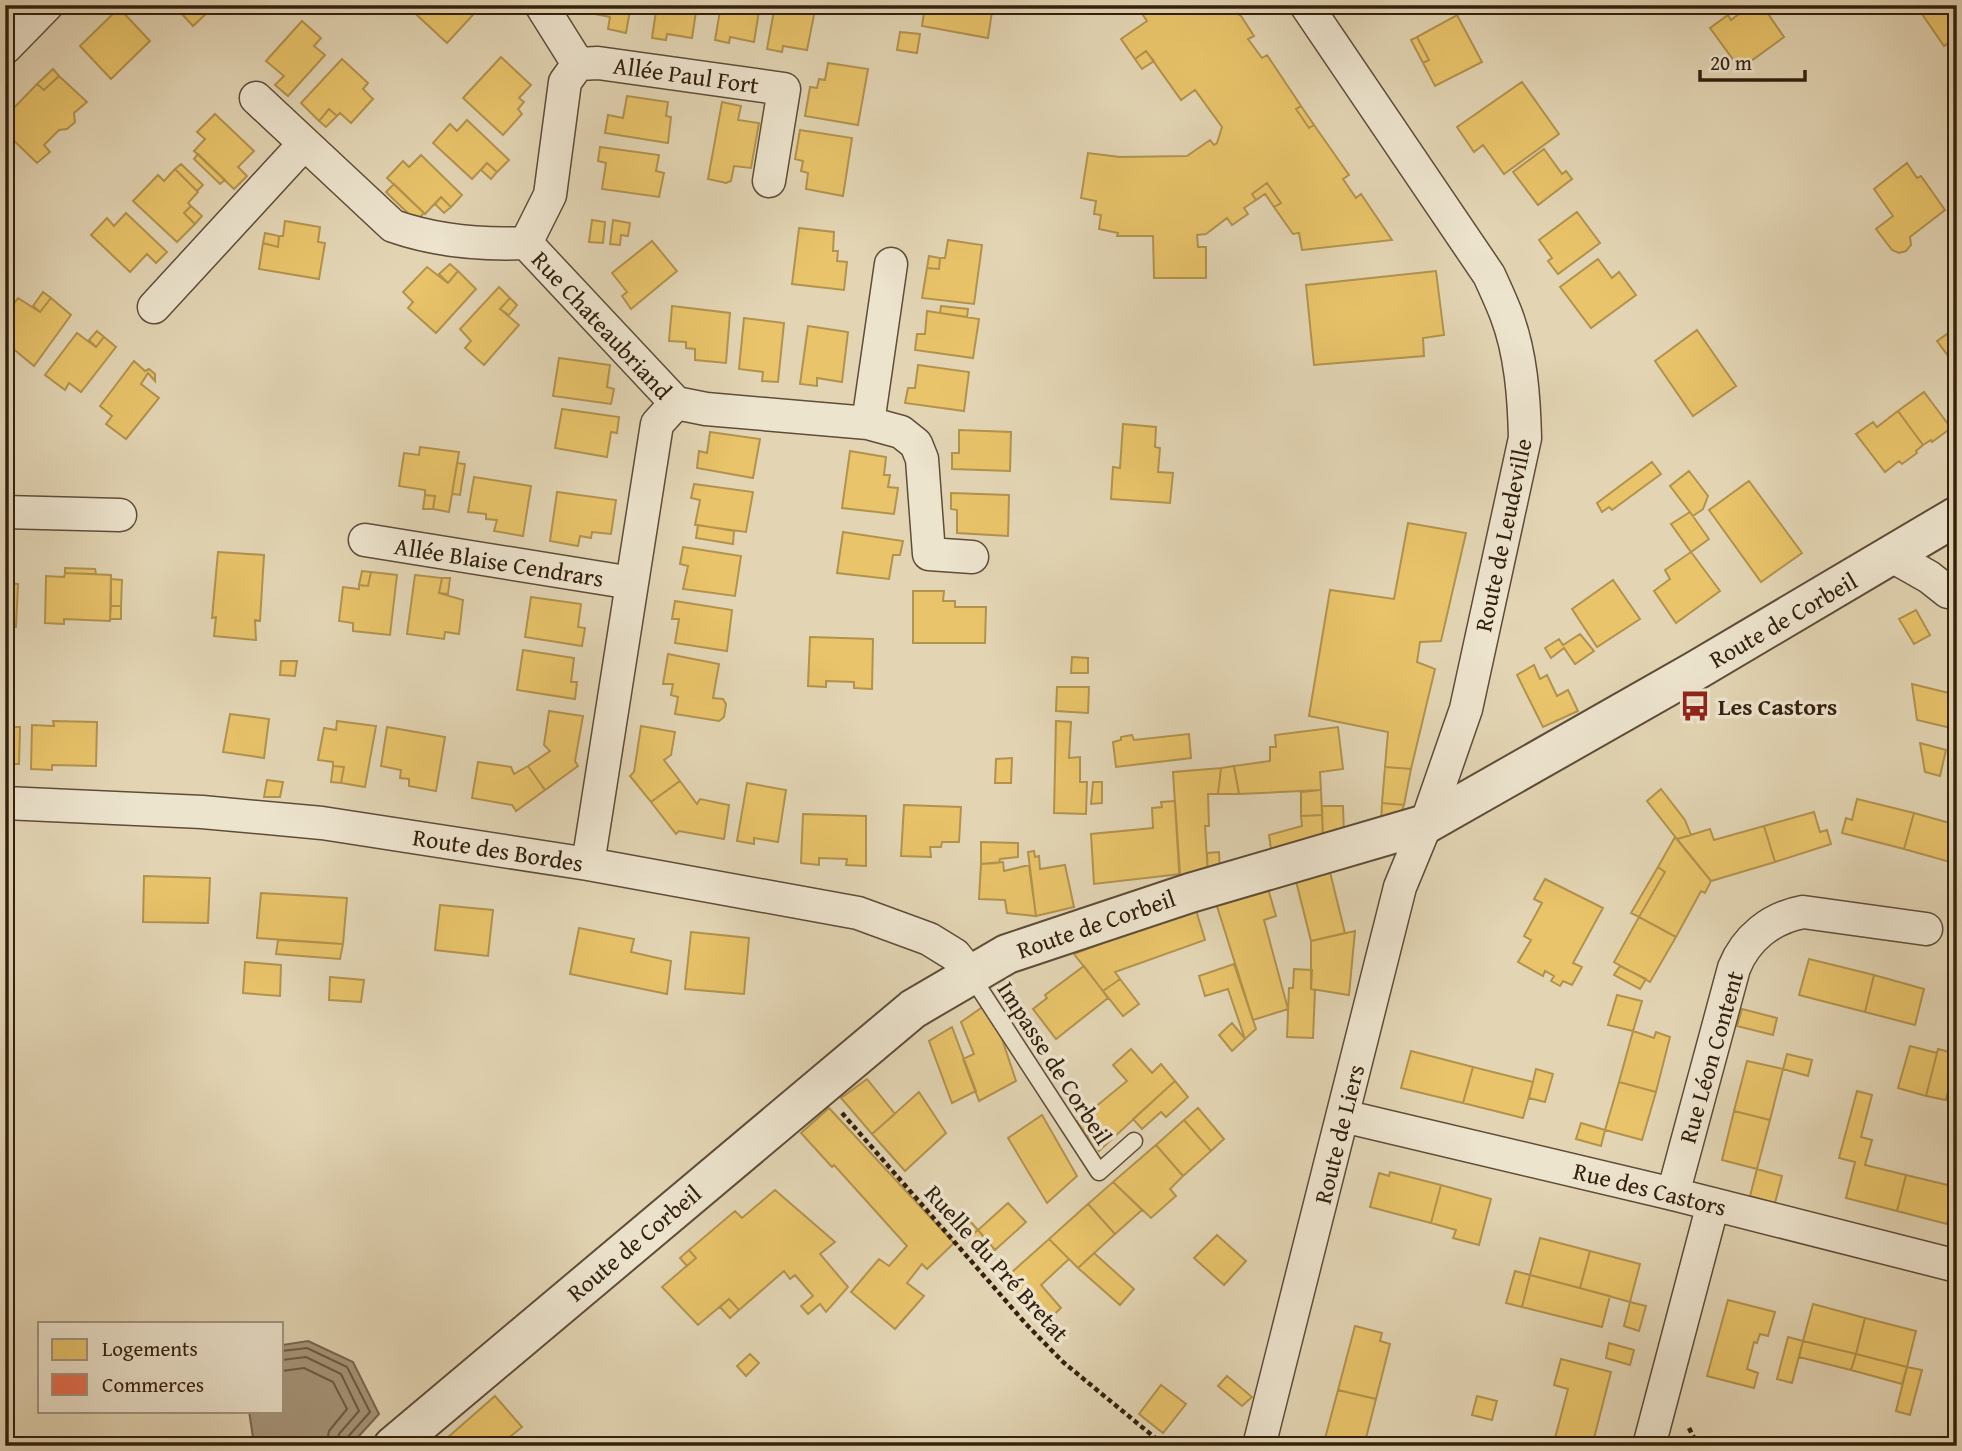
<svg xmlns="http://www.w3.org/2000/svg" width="1962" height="1451" viewBox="0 0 1962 1451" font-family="'Gentium Book Plus',serif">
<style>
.water{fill:#a7977c;stroke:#796750;stroke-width:2}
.homes{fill:#e9c46a;stroke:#b2934e;stroke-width:2}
.shops{fill:#e76f51;stroke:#b1573d;stroke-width:2}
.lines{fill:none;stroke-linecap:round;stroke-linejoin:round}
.shore{stroke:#6d5c45;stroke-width:2}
.service-casing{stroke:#5f4d38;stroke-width:19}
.minor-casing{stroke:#5f4d38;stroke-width:35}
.tertiary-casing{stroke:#5f4d38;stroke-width:42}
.path{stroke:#33200e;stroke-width:4.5;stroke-dasharray:5 3.5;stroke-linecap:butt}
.service{stroke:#ede4ce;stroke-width:16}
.minor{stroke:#ede4ce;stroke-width:32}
.tertiary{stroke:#ede4ce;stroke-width:38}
.labels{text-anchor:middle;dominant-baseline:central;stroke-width:7;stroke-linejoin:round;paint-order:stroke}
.street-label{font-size:24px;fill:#33200e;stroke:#ede4ce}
.poi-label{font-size:24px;font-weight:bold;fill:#33200e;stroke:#ede4ce;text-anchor:start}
</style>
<rect width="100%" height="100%" fill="#e3d5b4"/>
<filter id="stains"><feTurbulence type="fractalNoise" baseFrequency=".00286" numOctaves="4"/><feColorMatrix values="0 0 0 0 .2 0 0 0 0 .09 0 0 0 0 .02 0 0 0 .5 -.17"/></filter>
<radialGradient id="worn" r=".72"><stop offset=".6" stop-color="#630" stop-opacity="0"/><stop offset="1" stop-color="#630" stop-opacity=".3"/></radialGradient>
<path class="water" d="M308,1341L353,1362L379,1414L350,1446H258L254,1444L249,1411H282V1345Z"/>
<path class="homes" d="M187,5H201L208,12L193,26L180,12Z
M406,5H482L447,43Z
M592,5H631L626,33L608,29L610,17L590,13Z
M657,5H697L692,38L667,34L666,40L652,38Z
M721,5H760L754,42L730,37L729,43L715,40Z
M775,5H816L807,50L783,46L782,52L767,49Z
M925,5H993L988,38L922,26Z
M1136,5H1233L1229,9L1241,16L1254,36L1248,39L1262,58L1267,55L1301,106L1296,109L1309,128L1314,125L1349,175L1343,179L1356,198L1361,194L1392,240L1302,250L1299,233L1293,234L1274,207L1281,203L1267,183L1252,194L1256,200L1244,208L1248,214L1232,225L1227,218L1206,234L1197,235L1198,247H1206V278H1154L1153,236H1117L1118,233L1099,229L1101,215L1094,214L1096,201L1081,198L1088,153L1120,157L1187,156L1210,140L1214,145L1217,143L1222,127L1195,90L1181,100L1146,51L1135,59L1121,39L1147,21Z
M1751,5H1762L1784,37L1740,69L1710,28L1728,15L1731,20Z
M1934,5H1957V37L1944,46L1922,14Z
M119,8L150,41L111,79L80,46Z
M1457,15L1482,62L1435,86L1423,63L1429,60L1417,37Z
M302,21L321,38L314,46L325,55L288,96L275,85L284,76L266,61Z
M900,32L920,34L917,53L897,50Z
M1417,37L1429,60L1423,63L1411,40Z
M1146,51L1154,61L1142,69L1135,59Z
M501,57L531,85L519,98L524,102L518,109L522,114L503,135L463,98Z
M342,59L368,83L363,89L373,99L351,123L340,113L337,116L329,109L319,121L301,103Z
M828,63L868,69L858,125L805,116L810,87L817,88L819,79L825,80Z
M53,69L59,76L44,90L37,84Z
M59,76L87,102L74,113L75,122L67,129L59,130L44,145L50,152L37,163L5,132V117L37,84L44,90Z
M1522,82L1559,134L1504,174L1483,145L1474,152L1457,127Z
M627,96L668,102L666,116L671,117L668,143L605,133L608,115L623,118Z
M722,102L741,106L738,120L759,123L751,168L734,166L731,181L726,183L708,179Z
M1301,106L1314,125L1309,128L1296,109Z
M329,109L337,116L326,127L319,121Z
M215,114L254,151L238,167L247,176L234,189L194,151L205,139L197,132Z
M467,120L509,160L497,172L487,163L472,179L433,143L450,124L457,131Z
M800,130L852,138L843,196L806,189L808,173L801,171L803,161L795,159Z
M600,147L659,155L656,171L664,173L659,197L602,189L606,163L598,161Z
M1544,149L1562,174L1566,171L1572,179L1538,205L1513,172Z
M198,154L225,180L220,184L194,159Z
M421,155L462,195L451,207L441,197L425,214L387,178L403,161L409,167Z
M487,163L497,172L491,179L481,170Z
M1907,163L1917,178L1921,176L1945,210L1910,237L1911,245L1906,251L1899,253L1892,250L1876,229L1893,216L1874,189Z
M181,164L203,185L197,191L175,169Z
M175,169L198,192L188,203L191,206L184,213L195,224L177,242L133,201L158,175L164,181Z
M1267,183L1281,203L1274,207L1265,194L1256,200L1252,194Z
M394,184L424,213L416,221L386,192Z
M441,197L451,207L444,213L435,204Z
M191,206L202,216L195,224L184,213Z
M1577,212L1600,243L1558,274L1548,261L1552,258L1539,240Z
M126,213L167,252L156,263L147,254L130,272L91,235L107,218L114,226Z
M592,220L605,222L603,243L589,242Z
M613,220L630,223L628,236L621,235L620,245L610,244Z
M285,221L320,227L318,242L325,243L319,279L259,269L263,243L278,247L279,236H283Z
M799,228L834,232L833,251H838L837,261L847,262L844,290L792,284Z
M265,233L279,236L278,247L263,243Z
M948,240L982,245L974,304L922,298L927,268L939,269L940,258H945Z
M652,241L677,271L631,309L622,296L627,292L612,273Z
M929,256L940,258L939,269L927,268Z
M1598,259L1612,278L1619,272L1636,295L1591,328L1560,287Z
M450,264L458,271L448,283L439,274Z
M427,267L448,283L458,271L476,289L436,333L408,308L413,302L403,292Z
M1436,271L1444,335L1423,338L1424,356L1314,365L1306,285Z
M499,287L510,298L500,309L519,325L484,365L465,348L471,341L460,329Z
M43,292L51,298L40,312L33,306Z
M18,298L40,312L51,298L71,315L34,366L5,342L9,334L5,331V316Z
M510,298L517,305L509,315L500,309Z
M672,306L730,313L726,363L695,360V349L686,348V342L669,341Z
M941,306L968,309L967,317L940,313Z
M927,311L979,319L973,358L915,350L917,334H925Z
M744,318L784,323L778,382L762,381L763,372L739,369Z
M808,326L848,332L842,382L817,378V386L800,384Z
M1957,327V368L1937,341Z
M1697,330L1736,386L1693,416L1655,361Z
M97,331L104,337L96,347L89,340Z
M77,333L96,347L104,337L116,347L81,392L69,383L65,390L45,375Z
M559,358L610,365L607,387L614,389L611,404L553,396Z
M134,361L145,371L149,369L155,374V381L148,373L141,384L159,398L126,439L106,424L112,416L100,406Z
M918,365L969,372L964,411L905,403L908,388H915Z
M1924,392L1951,428L1932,442L1931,440L1923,445L1898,411Z
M562,409L619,417L617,433L611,432L607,457L555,448Z
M1898,411L1923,445L1916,451L1917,453L1902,464L1899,461L1885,472L1856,434L1873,422L1877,427Z
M1123,424L1156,427L1155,447L1160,448L1158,472L1173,473L1170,503L1111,499L1113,467L1120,468Z
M959,430L1011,432L1010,471L952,469V453H959Z
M710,432L760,439L753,478L697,468L699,451L707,453Z
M420,447L459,452L449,512L433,509L435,496L425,495V490L399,486L404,453L419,455Z
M850,451L886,457L884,475H890L888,487L898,488L894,514L842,508Z
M1652,462L1661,474L1612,510L1609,507L1602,512L1597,503Z
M457,463L465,464L460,495L452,494Z
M1689,471L1708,496L1703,509L1693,516L1670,486Z
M474,477L531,486L523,536L494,531L497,520L486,519V514L468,512Z
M1749,481L1802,553L1761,582L1709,510Z
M694,484L753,492L746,532L695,525L700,500L691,498Z
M557,492L616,500L611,534L592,532L591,538L580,536L578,546L550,541Z
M951,493L1009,495L1008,536L957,533V510L951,509Z
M425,495L435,496L433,509H423Z
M1690,512L1709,539L1691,552L1671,524Z
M1408,523L1466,533L1441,641L1420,642L1417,662L1435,669L1411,769L1385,767L1388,732L1309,716L1330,590L1394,599Z
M698,525L734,531L733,544L696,538Z
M843,532L903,541L900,555H893L889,579L837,573Z
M683,547L741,556L735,596L683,589L688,566L680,564Z
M218,552L264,555L260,621L255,620L256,640L214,636L216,617L212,618Z
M1691,552L1720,591L1676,623L1654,591L1670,579L1665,570Z
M65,568L95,569L96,574L65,573Z
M362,571L371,572L368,586L359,585Z
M371,572L397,575L390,635L353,631V623L339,621L343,587L359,589V585L368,586Z
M65,573L111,575L110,621L64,619V624L45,623L46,576L64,577Z
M415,575L442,578L439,593L463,600L459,634L445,632L444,639L407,634Z
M442,578H450L448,594L439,593Z
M111,579L122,580L121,606H111Z
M1613,580L1640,619L1597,647L1572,609Z
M5,583L18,584L16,627H5Z
M913,591H944L943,601H955V607H986L985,643H913Z
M531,597L581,604L578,627L585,628L582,646L525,637Z
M675,601L732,610L727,651L675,643L679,619H672Z
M111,606H121V619H110Z
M1916,610L1930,635L1914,644L1899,619Z
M1580,634L1594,651L1575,664L1564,648L1551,658L1545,648L1559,639L1563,645Z
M810,637L873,639L872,689L854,688V682L826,681V687L808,686Z
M523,650L574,658L571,682H577L575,699L517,690Z
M668,654L719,664L713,698L723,699L726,704L724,717L719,721L675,714L678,697L671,695L673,684H663Z
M1072,657L1088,658V673H1071Z
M281,661H297L295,676L280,675Z
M1534,665L1540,679L1547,675L1557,696L1568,690L1578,711L1543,727L1517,675Z
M1912,684L1957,695V734L1950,732L1951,728L1917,720Z
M1057,687H1089L1088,713L1056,711Z
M549,711L583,716L575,761L578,766L545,790L528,766L550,751L544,745Z
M230,714L269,719L264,758L223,752Z
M53,721L97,722L96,766L52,765V770L31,769L32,725L54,726Z
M337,721L376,726L365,787L341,783L344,767L333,766V762L318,760L324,728L336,730Z
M1056,721L1071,722L1069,758L1080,757V782H1087L1086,814L1054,813Z
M641,726L675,732L671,755L664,760L680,781L651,802L630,776L634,772Z
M5,727H20L19,764H6V769Z
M387,727L445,737L436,791L409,786V779L400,778L401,770L381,766Z
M1338,727L1343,769L1320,772L1321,790L1239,794L1234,766L1270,761V747H1276L1275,735Z
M1189,734L1191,758L1116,767L1113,742L1121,740V737L1132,735L1134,740Z
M1920,743L1946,750L1940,776L1925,772Z
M1012,758L1011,783H995L996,759Z
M478,762L511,767L514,774L528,766L545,790L516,811L512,805L472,798Z
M333,766L344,767L341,783L331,782Z
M1234,766L1239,794H1218L1221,768Z
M1385,767L1411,769L1404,805L1382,803Z
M1221,768L1218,794H1208L1209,826H1205L1208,876L1180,885L1173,772Z
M267,780L283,782L280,797H264Z
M680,781L697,804L700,799L729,805L724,839L679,831L676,834L651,802Z
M1093,782H1102V803L1091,804Z
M747,783L786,790L778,842L754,838V844L737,841Z
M1661,789L1685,820L1691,835L1677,839L1647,801Z
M1321,790L1322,815L1301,816V792Z
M1857,799L1914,813L1904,849L1842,833L1846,818L1852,820Z
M1175,801L1180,874L1094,884L1091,834L1153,828L1152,808L1162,807L1161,802Z
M1382,803L1404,805L1400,818L1381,824Z
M904,805L961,807L959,842H942L941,847H930L931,857L901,856Z
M1322,806H1343L1344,835L1323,841Z
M1814,812L1820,832L1827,830L1831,844L1775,862L1764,826Z
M1914,813L1957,825V864L1904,849Z
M803,814L866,816V866L846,865L847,859L819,858V865L801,863Z
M1322,815L1323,841L1271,850L1269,835L1302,826L1301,816Z
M1764,826L1775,862L1711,881L1677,839L1710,829L1714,840Z
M1675,837L1711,881L1705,893L1701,891L1676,937L1639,917L1665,872L1658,867Z
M981,842L1018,843V857L1000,859L999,863L981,864Z
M1034,851L1035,857L1039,856L1040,869L1065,865L1074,907L1036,916L1028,852Z
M1219,852L1220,872L1208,876L1207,853Z
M1003,862L1004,871L1029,865L1036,916L1007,913L1005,900L979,899L981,864Z
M1658,867L1665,872L1639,917L1631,913Z
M1329,868L1345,933L1311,941L1295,877Z
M144,876L210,878L208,923L143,922Z
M1545,879L1603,908L1573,963L1582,967L1572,985L1563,981L1560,986L1551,981L1554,976L1545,971L1543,976L1518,962L1531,940L1524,936L1542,903L1534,899Z
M1267,885L1276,916L1264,920L1288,1009L1253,1020L1215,900Z
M261,893L347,898L343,944L257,938Z
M440,905L493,910L488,956L435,950Z
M1195,907L1205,940L1115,972L1120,979L1103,991L1074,954Z
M1639,917L1676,937L1650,982L1614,962Z
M579,928L634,939L631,952L671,961L667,994L570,974Z
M1355,931L1349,995L1311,989V941Z
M691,932L749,938L744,994L685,989Z
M278,940L343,944L340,959L276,954Z
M1809,959L1874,975L1865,1012L1799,995Z
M245,962L281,965L280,996L243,993Z
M1234,964L1256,1029L1245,1039L1228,989L1205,996L1199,976Z
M1084,966L1108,998L1056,1039L1033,1009L1047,998L1045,995Z
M1620,966L1646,979L1640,989L1614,975Z
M1294,969L1312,970L1311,989L1315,990L1313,1038L1287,1037L1289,988H1293Z
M1874,975L1924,989L1915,1025L1865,1012Z
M330,977L364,980L361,1002L329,1000Z
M1120,979L1139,1004L1123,1016L1103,991Z
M1617,995L1642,1001L1633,1031L1608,1025Z
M984,1006L1002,1039L1016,1081L979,1101L963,1059L974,1054L961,1022Z
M1742,1009L1777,1018L1773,1035L1737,1026Z
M1232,1023L1245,1039L1232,1051L1219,1035Z
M952,1027L976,1091L952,1103L929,1041Z
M1633,1031L1654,1038L1656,1032L1670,1037L1656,1092L1619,1082Z
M1910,1046L1937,1053L1926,1096L1898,1088Z
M1131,1049L1152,1073L1161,1064L1175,1081L1099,1151L1077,1122L1127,1081L1113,1065Z
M1938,1049L1957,1054L1946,1100L1926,1096Z
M1411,1051L1473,1067L1463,1103L1401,1088Z
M1787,1054L1812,1060L1808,1076L1783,1069Z
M1747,1061L1783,1069L1770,1120L1734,1111Z
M1473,1067L1533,1082L1523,1118L1463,1103Z
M1536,1069L1553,1074L1545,1102L1529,1098Z
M867,1079L895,1114L872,1134L841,1098Z
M1175,1081L1188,1097L1166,1117L1161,1112L1142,1129L1133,1119Z
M1619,1082L1656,1092L1642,1140L1605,1130Z
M1857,1091L1872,1095L1861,1137L1872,1140L1865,1165L1906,1175L1897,1211L1846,1198L1855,1162L1839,1158Z
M919,1092L946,1133L905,1171L872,1134Z
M829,1108L954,1243L927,1269L922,1264L907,1283L924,1296L895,1329L851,1292L879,1259L889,1266L907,1246L834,1165L832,1167L801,1133Z
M1198,1108L1224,1139L1211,1151L1184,1120Z
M1734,1111L1770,1120L1757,1169L1722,1160Z
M1042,1115L1077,1176L1047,1203L1008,1138Z
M1184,1120L1211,1151L1183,1176L1156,1145Z
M1581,1123L1605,1130L1601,1146L1576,1139Z
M1156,1145L1183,1176L1170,1189L1176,1196L1151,1218L1113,1182Z
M1757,1169L1782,1176L1775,1203L1750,1196Z
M1390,1172L1441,1185L1431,1223L1370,1207L1379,1173L1389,1176Z
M1906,1175L1956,1187L1947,1224L1897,1211Z
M1113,1182L1142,1210L1115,1234L1088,1204Z
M1441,1185L1491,1199L1479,1245L1453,1238L1456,1230L1431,1223Z
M775,1190L835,1242L820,1254L848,1287L826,1312L820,1304L808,1314L801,1306L813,1296L795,1275L790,1279L784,1271L739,1310L729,1299L698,1325L662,1287L696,1258L689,1250L735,1211L742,1218Z
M1008,1203L1026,1222L995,1250L978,1230Z
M1088,1204L1115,1234L1078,1268L1049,1239Z
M960,1210L978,1230L967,1239L948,1219Z
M978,1230L995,1250L985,1260L967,1239Z
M1217,1235L1246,1261L1224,1285L1194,1258Z
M1540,1238L1590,1251L1580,1288L1530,1275Z
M1049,1239L1069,1259L1041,1285L1061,1308L1043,1325L1003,1280Z
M689,1250L696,1258L687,1266L680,1258Z
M1590,1251L1640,1264L1630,1302L1580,1288Z
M1094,1253L1134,1289L1120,1305L1078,1268Z
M1515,1271L1530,1275L1522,1307L1506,1303Z
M1530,1275L1610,1296L1602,1327L1522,1307Z
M729,1299L739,1310L730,1318L720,1307Z
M1728,1300L1775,1312L1768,1336L1760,1334L1757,1343L1754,1342L1747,1369L1758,1373L1754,1388L1707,1376Z
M1630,1302L1646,1306L1639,1331L1624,1326Z
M1813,1304L1865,1318L1856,1354L1803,1341Z
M1865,1318L1916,1331L1907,1367L1856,1354Z
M1355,1326L1382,1333L1380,1341L1390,1344L1376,1399L1338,1390Z
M1788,1337L1803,1341L1792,1383L1777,1379Z
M1803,1341L1856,1354L1851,1370L1799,1357Z
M1609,1343L1634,1350L1630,1365L1606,1358Z
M750,1354L759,1363L746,1376L737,1366Z
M1856,1354L1907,1367L1902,1384L1851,1370Z
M1561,1359L1611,1372L1592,1446H1569L1554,1442L1568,1389L1554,1385Z
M1907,1367L1922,1370L1910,1415L1896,1411Z
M1227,1376L1252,1397L1242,1406L1218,1386Z
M1161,1385L1186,1404L1163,1433L1139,1414Z
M1338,1390L1376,1399L1364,1446H1323Z
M495,1396L522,1427L499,1446H438Z
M1477,1396L1497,1401L1492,1420L1472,1415Z"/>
<path class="shops" d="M1957,1413V1446H1948Z"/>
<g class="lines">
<path class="shore" d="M282,1351L307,1348L347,1367L370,1412L346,1439L345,1446
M282,1360L306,1357L341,1374L359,1411L339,1434L336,1446
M282,1371L304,1368L333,1382L347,1409L329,1431L326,1446"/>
<g class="service-casing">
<path id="service" d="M970,974L1099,1172L1134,1141"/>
</g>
<g class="minor-casing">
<path id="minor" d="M541,5L578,64L565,82L550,195L526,243L676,403L657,424L588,864
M5,48L47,5
M578,64L598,63L784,89L769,181
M256,98L393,226C436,241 481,245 526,243
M154,307L304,144
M676,403L706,409L868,423L901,432L916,444L922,459L929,554L972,557
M868,423L891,264
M5,512L120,515
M365,540L632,583
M1892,556L1929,577L1948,592L1957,594
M5,803L202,812L322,823L588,864L858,913L929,939L955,955L970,974
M1343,1116L1673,1194L1957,1266
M1673,1194L1734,968C1746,938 1771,918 1803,912L1926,929
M1259,1446L1400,887L1426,824L1466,709L1525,438C1524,397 1521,353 1506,314C1501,301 1495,288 1489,275L1306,5
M1649,1446L1713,1204"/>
</g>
<g class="tertiary-casing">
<path id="tertiary" d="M393,1446L913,1009L1007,954L1190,893L1426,824L1695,671L1957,516"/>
</g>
<path class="path" d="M842,1113L1026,1324L1063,1362L1165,1446
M1689,1428L1698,1446"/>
<use href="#service" class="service"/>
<use href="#minor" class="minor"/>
<use href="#tertiary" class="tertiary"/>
</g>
<defs>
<g id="bus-bare" transform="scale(2.415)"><path d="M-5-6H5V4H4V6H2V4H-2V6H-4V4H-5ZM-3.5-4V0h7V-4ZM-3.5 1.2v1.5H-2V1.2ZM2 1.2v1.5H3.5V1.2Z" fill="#8f2418" stroke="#ede4ce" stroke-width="2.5" paint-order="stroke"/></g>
</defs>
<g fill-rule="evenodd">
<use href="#bus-bare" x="1695" y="706"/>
</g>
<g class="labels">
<g class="street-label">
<text transform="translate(686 75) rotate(8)">Allée Paul Fort</text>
<text transform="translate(602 325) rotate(47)">Rue Chateaubriand</text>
<text transform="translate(1503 535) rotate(-78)">Route de Leudeville</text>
<text transform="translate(499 562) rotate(9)">Allée Blaise Cendrars</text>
<text transform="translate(1783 620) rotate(-30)">Route de Corbeil</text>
<text transform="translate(498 850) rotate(9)">Route des Bordes</text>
<text transform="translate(1096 924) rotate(-19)">Route de Corbeil</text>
<text transform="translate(1711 1057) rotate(-74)">Rue Léon Content</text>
<text transform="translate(1055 1063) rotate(57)">Impasse de Corbeil</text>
<text transform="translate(1339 1134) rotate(-76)">Route de Liers</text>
<text transform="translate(1650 1189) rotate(14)">Rue des Castors</text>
<text transform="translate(634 1243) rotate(-40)">Route de Corbeil</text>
<text transform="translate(997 1263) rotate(48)">Ruelle du Pré Bretat</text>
</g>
<g class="poi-label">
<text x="1718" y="706">Les Castors</text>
</g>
</g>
<rect width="1962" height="1451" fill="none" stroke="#e3d5b4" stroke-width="28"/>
<rect x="7" y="7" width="1948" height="1437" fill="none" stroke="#33200e" stroke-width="3.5"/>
<rect x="14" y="14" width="1934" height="1423" fill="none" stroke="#33200e" stroke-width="2"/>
<rect x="38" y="1322" width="245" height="91" fill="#ede4ce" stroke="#a39681" stroke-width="2"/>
<rect x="52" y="1339" width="35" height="21" fill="#e9c46a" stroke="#a39681" stroke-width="2"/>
<text x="102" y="1356" font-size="21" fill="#33200e">Logements</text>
<rect x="52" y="1374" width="35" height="21" fill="#e76f51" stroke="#a39681" stroke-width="2"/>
<text x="102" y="1392" font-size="21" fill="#33200e">Commerces</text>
<path d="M1700 70v10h105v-10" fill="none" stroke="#33200e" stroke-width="3.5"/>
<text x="1710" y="70" font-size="21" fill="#33200e" stroke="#ede4ce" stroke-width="5" paint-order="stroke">20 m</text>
<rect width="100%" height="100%" filter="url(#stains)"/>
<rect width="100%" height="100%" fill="url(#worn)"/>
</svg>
